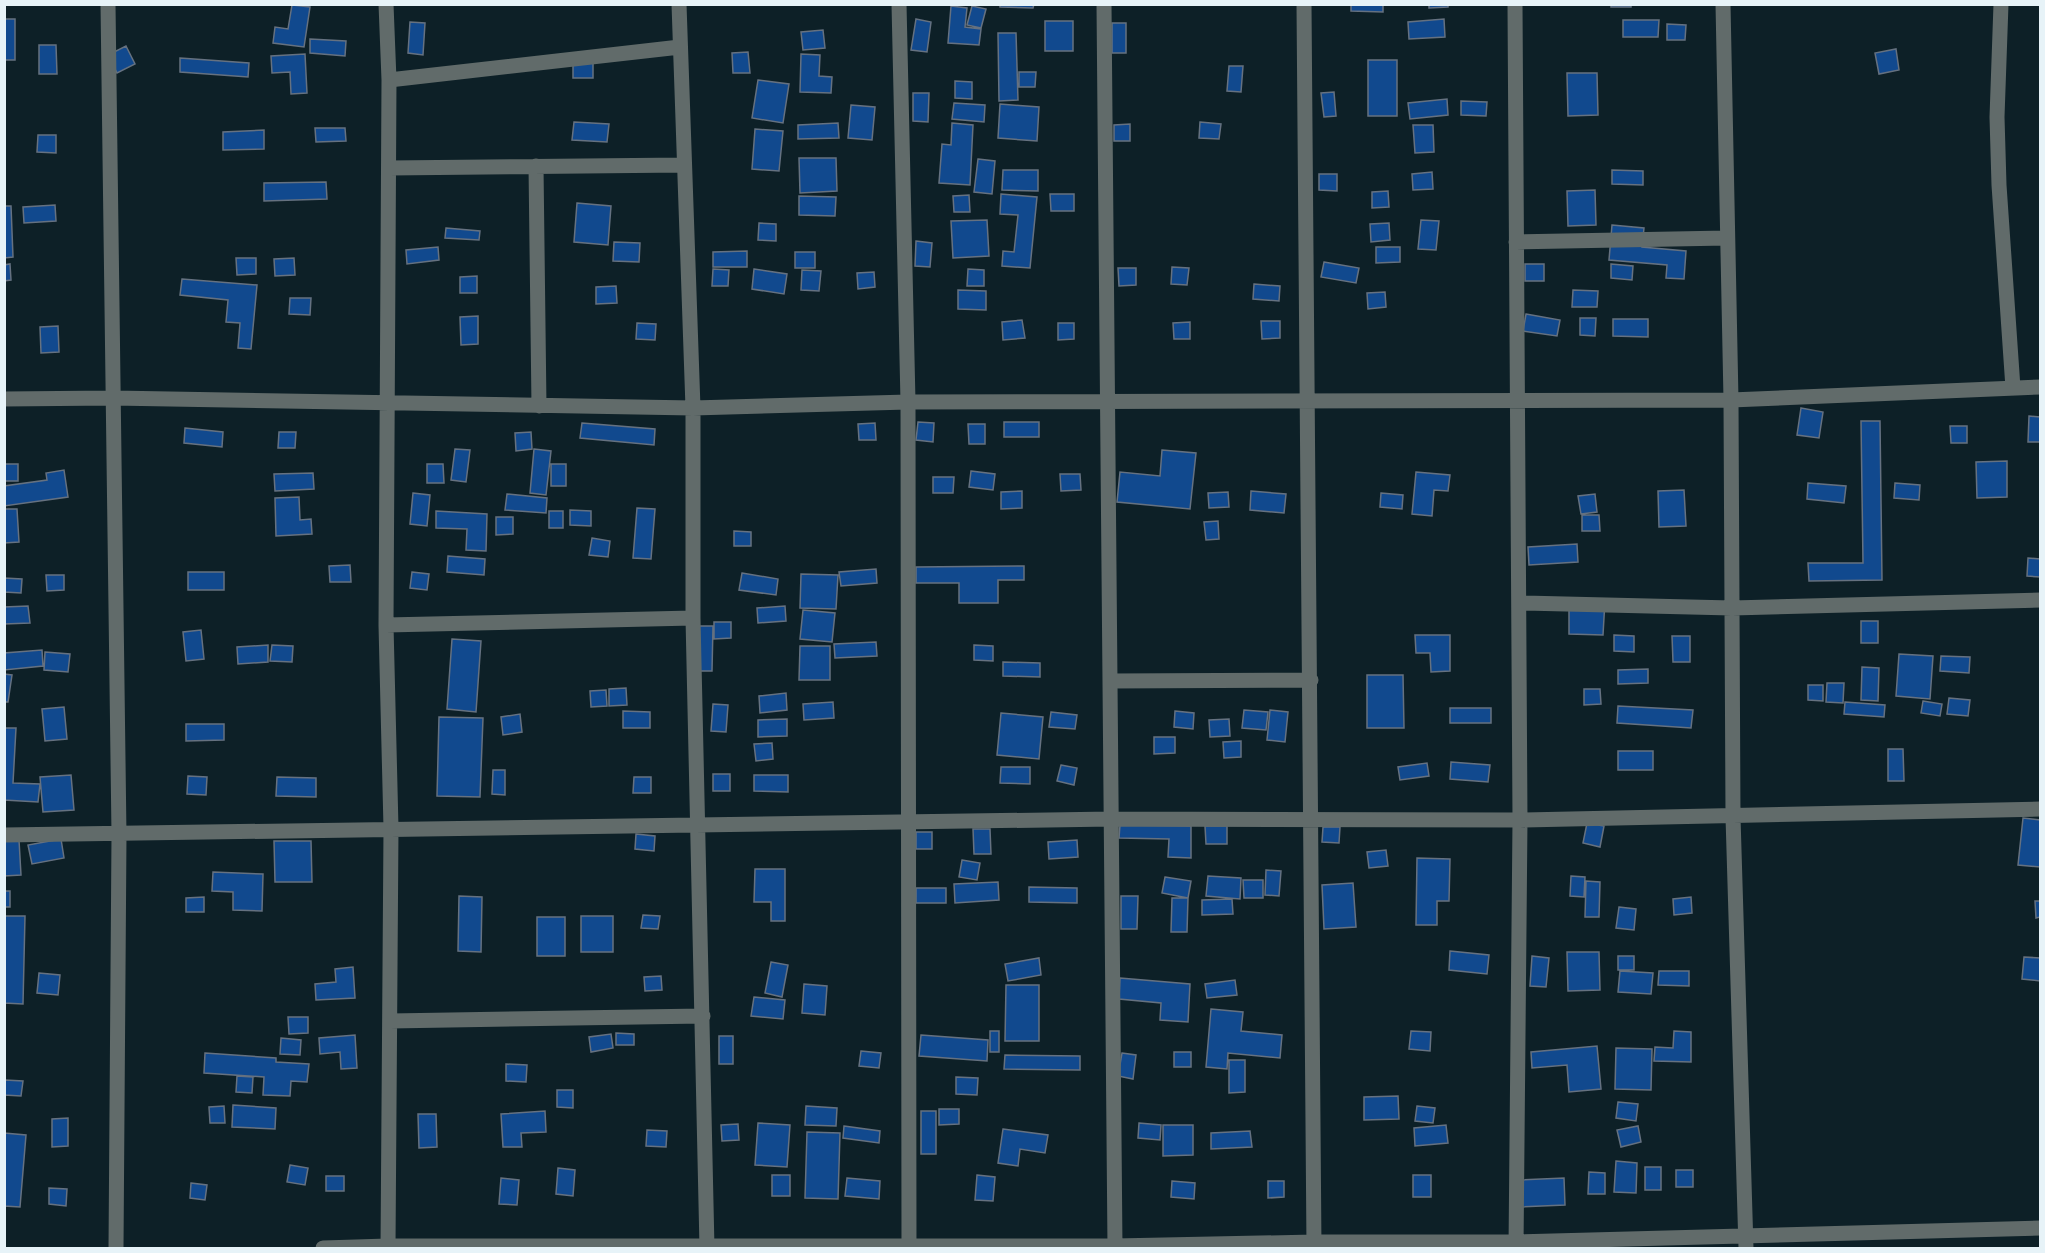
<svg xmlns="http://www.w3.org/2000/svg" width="2045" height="1253" viewBox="0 0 2045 1253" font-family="Manrope,sans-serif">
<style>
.building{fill:#11498e;stroke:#657180;stroke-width:1.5}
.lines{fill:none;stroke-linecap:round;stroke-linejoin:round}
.street{stroke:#616b6a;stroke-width:15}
</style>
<rect width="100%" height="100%" fill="#0d2027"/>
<path class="building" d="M1000,4H1034L1033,8L1000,7Z
M1351,4H1383V12L1351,11Z
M1429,4H1448V7L1429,8Z
M1611,4H1631V7H1611Z
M292,5L310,7L304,47L273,43L275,27L288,29Z
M951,6L967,8L965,27L981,29L979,45L948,43Z
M972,6L986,9L981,28L967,25Z
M4,19H15V60H4Z
M916,19L931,22L927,52L911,50Z
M1444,19L1445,37L1409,39L1408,22Z
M1623,20H1659L1658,37H1623Z
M1045,21H1073V51H1045Z
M410,22L425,23L423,55L408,53Z
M1112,23H1126V53H1112Z
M1667,24L1686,25L1685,40H1667Z
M823,30L825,48L803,50L801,32Z
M998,33H1016L1018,100L999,101Z
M310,39L346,41L345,56L310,53Z
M39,45H56L57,74H39Z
M126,46L135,64L117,73L108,55Z
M1896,49L1899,70L1879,74L1875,53Z
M748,52L750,73H733L732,53Z
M305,54L307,93L291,94L290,72L272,73L271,56Z
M801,54L820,55L819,76L832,77L831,93L800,92Z
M180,58L249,63L248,77L180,72Z
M1368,60H1397V116H1368Z
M573,61H593V78H573Z
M1229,66H1243L1241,92L1227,91Z
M1019,72H1036L1035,87H1019Z
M1567,73H1597L1598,115L1568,116Z
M758,80L789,84L783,123L752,118Z
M955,81L972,82V99L955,98Z
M1334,92L1336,116L1324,117L1321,93Z
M913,93H929L928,122L913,121Z
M1447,99L1448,115L1410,119L1408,103Z
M1461,101L1487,102L1486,116L1461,115Z
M954,103L985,105L984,122L952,119Z
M1000,104L1039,107L1037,141L998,138Z
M851,105L875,107L872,140L848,138Z
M574,122L609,124L607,142L572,140Z
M1200,122L1221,124L1219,139L1199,138Z
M838,123L839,138L798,139V125Z
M952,123L973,125L970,185L939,183L942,144L951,145Z
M1130,124V141H1114V125Z
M1413,125H1433L1434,152L1415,153Z
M315,128H345L346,141L316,142Z
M755,129L783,131L779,171L752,169Z
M264,130V149L223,150V132Z
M38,135H56V153L37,152Z
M799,158H836L837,191L800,193Z
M978,159L995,161L992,194L974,192Z
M1003,170H1038V191L1002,190Z
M1612,170L1643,171V185L1612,184Z
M1432,172L1433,189L1413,190L1412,174Z
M1319,174H1337V191L1319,190Z
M326,182L327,199L264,201V183Z
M1595,190L1596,225L1568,226L1567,191Z
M1388,191L1389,207L1372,208V192Z
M1001,194L1037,197L1030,268L1002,266L1003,251L1014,252L1018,215L1000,214Z
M1050,194H1074V211H1051Z
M969,195L970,212H954L953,196Z
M799,196L836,197L835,216L799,215Z
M577,203L611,206L608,245L574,242Z
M55,205L56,221L24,223L23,207Z
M4,206H11L13,257L4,258Z
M987,220L989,256L953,258L951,221Z
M1421,220L1439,221L1436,250L1418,249Z
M759,223L776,224V241L758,240Z
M1389,223L1390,240L1371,242L1370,224Z
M1612,225L1644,228L1642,247L1686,251L1684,279L1666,278L1667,265L1609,260Z
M446,228L480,231L479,240L445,238Z
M916,241L932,243L930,267L915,266Z
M614,242L640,243L639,262L613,261Z
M438,247L439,260L407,264L406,250Z
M1376,247H1400V262L1376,263Z
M747,251V267H713V252Z
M795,252H815V268H795Z
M236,258H256V274L237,275Z
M294,258L295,275L275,276L274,259Z
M1324,262L1359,268L1356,283L1321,277Z
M10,264L11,280L4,281V265Z
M1525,264H1544V281H1525Z
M1611,264L1633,266L1632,280L1611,278Z
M1172,267L1189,268L1187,285L1171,284Z
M1118,268H1136V285L1119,286Z
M713,269L729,270L728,286H712Z
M754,269L787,274L784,294L752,289Z
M968,269L984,270V286H967Z
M802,270L821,271L819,291L801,290Z
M874,272L875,287L858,289L857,273Z
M477,276V293H460V277Z
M182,279L257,285L251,349L238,348L240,323L226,322L228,300L180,295Z
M1254,284L1280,286L1279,301L1253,299Z
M616,286L617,303L596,304V287Z
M958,290L986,291V310L958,309Z
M1573,290L1598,291L1597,307H1572Z
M1385,292L1386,307L1368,309L1367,293Z
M290,298H311L310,315L289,314Z
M1526,314L1560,320L1557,336L1523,331Z
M478,316V344L461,345L460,317Z
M1580,318H1596L1595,336L1580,335Z
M1613,319H1648V337L1613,336Z
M1022,320L1025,338L1003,340L1002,322Z
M1261,321H1280V338L1262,339Z
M1190,322V339H1174L1173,323Z
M637,323L656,324L655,340L636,339Z
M1058,323H1074V339L1058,340Z
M58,326L59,352L41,353L40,327Z
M1801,408L1823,412L1819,438L1797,435Z
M2029,416L2040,417V442H2028Z
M1861,421H1880L1882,580L1809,581L1808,563H1863Z
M918,422L934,423L933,442L916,440Z
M1004,422H1039V437H1004Z
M582,423L655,429L654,445L580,438Z
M875,423L876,440H859L858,424Z
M968,424H985V444H969Z
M1950,426H1967V443H1951Z
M185,428L223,432L222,447L184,443Z
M279,432H296L295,448H278Z
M531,432L532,449L516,451L515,433Z
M455,449L470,450L466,482L451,480Z
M534,449L551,451L546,495L530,493Z
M1162,450L1196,453L1190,509L1117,502L1120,472L1160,476Z
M2007,461V497L1977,498L1976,462Z
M4,464H18V481H4Z
M427,464H443L444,483H427Z
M551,464H566V486H551Z
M64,470L68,497L4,506V486L47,480L46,473Z
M971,471L995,474L993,490L969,487Z
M1416,472L1450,475L1448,491L1434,490L1432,516L1412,514Z
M313,473L314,489L275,491L274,474Z
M1060,474H1080L1081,490L1061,491Z
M933,477H954L953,493H933Z
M1808,483L1846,486L1844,503L1807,499Z
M1895,483L1920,485L1919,500L1894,498Z
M1684,490L1686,526L1659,527L1658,491Z
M1022,491V508L1001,509V492Z
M1251,491L1286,494L1284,513L1250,510Z
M1228,492L1229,507L1209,508L1208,493Z
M413,493L430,495L427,526L410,524Z
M1381,493L1403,495L1402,509L1380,507Z
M507,494L547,498L546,513L505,510Z
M1595,494L1597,512L1581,514L1578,496Z
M299,497L300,520L311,519L312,534L276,536L275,498Z
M637,508L655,509L651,559L633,558Z
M4,509H17L19,542L4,543Z
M570,510L591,511V526L570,525Z
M436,511L487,514L486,551L466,550L467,529L436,528Z
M549,511H563V528H549Z
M1582,515H1599L1600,531H1582Z
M496,517H513V534L496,535Z
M1218,521L1219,539L1206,540L1204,522Z
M734,531L751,532V546H734Z
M592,538L610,541L608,557L589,555Z
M1577,544L1578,562L1529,565L1528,547Z
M448,556L485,559L484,575L447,572Z
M2028,558L2040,559V577L2027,576Z
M350,565L351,582H330L329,566Z
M1024,566V580H998V603H959V583H916V567Z
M876,569L877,583L841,586L839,572Z
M188,572H224V590H188Z
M412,572L429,574L427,590L410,588Z
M742,573L778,579L776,595L739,590Z
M801,574L838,575L836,609L800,608Z
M46,575H64V590L47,591Z
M4,578L22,579L21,593L4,592Z
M1569,599L1605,600L1603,635L1569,634Z
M28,606L30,623L4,624V607Z
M785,606L786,621L758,623L757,608Z
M803,610L835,613L832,642L800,639Z
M1861,621H1878V643H1861Z
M714,622H731V638L714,639Z
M698,626H713L712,671H697Z
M201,630L204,659L186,661L183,632Z
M1415,635H1450V671L1431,672L1430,653H1416Z
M1614,635L1634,636V652L1614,651Z
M1672,636H1690V662H1673Z
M452,639L481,641L476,712L447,709Z
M876,642L877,656L835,658L834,644Z
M268,645V662L238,664L237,647Z
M272,645L293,646L292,662L270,661Z
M974,645L993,646V661L974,660Z
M800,646H830V680H799Z
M42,650L43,666L4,670V653Z
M45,652L70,654L68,672L44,670Z
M1899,654L1933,656L1930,699L1896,696Z
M1941,656L1970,657L1969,673L1940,671Z
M1003,662L1040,663V677L1003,676Z
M1862,667L1879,668L1878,701L1861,700Z
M1648,669V683L1618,684V670Z
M4,674L12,675L8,702H4Z
M1367,675H1403L1404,728H1367Z
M1827,683H1844L1843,703L1826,702Z
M1808,685H1823V701L1808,700Z
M626,688L627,705L609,706V689Z
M1584,689H1600L1601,704L1584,705Z
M606,690L607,706L591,707L590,691Z
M786,693L787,710L760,713L759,696Z
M1949,698L1970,700L1968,716L1947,714Z
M1923,701L1942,704L1940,716L1921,713Z
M833,702L834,718L804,720L803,704Z
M1845,702L1885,705L1884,717L1844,714Z
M713,704L728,705L726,732L711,731Z
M1618,706L1693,710L1691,728L1617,723Z
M64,707L67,739L45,741L42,709Z
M1450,708H1491V723H1450Z
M1244,710L1268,712L1266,730L1242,728Z
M1270,710L1288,712L1285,742L1267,740Z
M623,711L650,712V728H623Z
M1175,711L1194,713L1193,729L1174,727Z
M1051,712L1077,715L1075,729L1049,727Z
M1001,713L1043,717L1039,759L997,755Z
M520,714L522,732L503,735L501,717Z
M439,717L483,718L480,797L437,796Z
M787,719V736L758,737V720Z
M1229,719L1230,736L1210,737L1209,720Z
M186,724H224V740L186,741Z
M4,728H16L13,783L40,784L38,802L4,800Z
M1154,737H1175V753L1154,754Z
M1241,741V757L1224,758L1223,742Z
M772,743L773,759L756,761L754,744Z
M1888,749H1903L1904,781H1888Z
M1618,751H1653V770H1618Z
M1451,762L1490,765L1488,782L1450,779Z
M1427,763L1429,776L1400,780L1398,767Z
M1061,765L1077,768L1074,785L1057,781Z
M1001,767H1030V784L1000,783Z
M493,770H505V795L492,794Z
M713,774H730V791H713Z
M71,775L74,810L43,812L40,777Z
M754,775H788V792L754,791Z
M188,776L207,777L206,795L187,794Z
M277,777L316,778V797L276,796Z
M634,777H651V793H633Z
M2023,818L2040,820V867L2018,865Z
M1587,823L1604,826L1600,847L1583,843Z
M1120,825L1191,826V858L1168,857L1169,839L1119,838Z
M1205,826H1227V844H1206Z
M1323,827H1340L1339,843L1322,842Z
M973,829H990L991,854H974Z
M916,832H932V849H916Z
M636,834L655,836L654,851L635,849Z
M61,839L64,858L32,864L28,845Z
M19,840L21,875L4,876V841Z
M1077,840L1078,857L1049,859L1048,842Z
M274,841H311L312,882H275Z
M1386,850L1388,866L1369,868L1367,852Z
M1417,858L1450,859L1449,901H1437V925H1416Z
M962,860L980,863L977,880L959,877Z
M755,869H785V921H771V902H754Z
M1266,870L1281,871L1279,896L1265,895Z
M213,872L263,874L262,911L233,910V892L212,891Z
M1208,876L1241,878L1240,899L1206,896Z
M1571,876L1585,877L1584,897L1570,896Z
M1165,877L1191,881L1188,898L1162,893Z
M1243,880H1263V898H1244Z
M1586,881L1600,882L1599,917H1585Z
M998,882L999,900L955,903L954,884Z
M1353,883L1356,927L1324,929L1322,885Z
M1029,887L1077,888V903L1029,902Z
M916,888H946V903H916Z
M4,891H10V907H4Z
M459,896L482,897L481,952L458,951Z
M1121,896H1138L1137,929H1121Z
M204,897V912H186V898Z
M1691,897L1692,913L1674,915L1673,899Z
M1172,898H1188L1187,932H1171Z
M1232,899L1233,914L1202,915V900Z
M2035,901H2040V917L2036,918Z
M1619,907L1636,909L1634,930L1616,928Z
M643,915L660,916L658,929L641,928Z
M4,916H25L23,1004L4,1003Z
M581,916H613V952H581Z
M537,917H565V956H537Z
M1450,951L1489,955L1487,974L1449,970Z
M1567,952H1599L1600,990L1568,991Z
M1532,956L1549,958L1546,987L1530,986Z
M1618,956H1634V970H1618Z
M2024,957L2040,958V981L2022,979Z
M1039,958L1041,975L1008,981L1005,964Z
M771,962L788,965L782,997L765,993Z
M353,967L355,998L316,1000L315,984L336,982L335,969Z
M1620,971L1653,973L1651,994L1618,992Z
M1659,971H1689V986L1658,985Z
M39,973L60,975L58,995L37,993Z
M661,976L662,990L645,991L644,977Z
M1120,978L1190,984L1188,1022L1160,1020L1161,1003L1119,999Z
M1235,980L1237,995L1207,998L1205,984Z
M804,984L827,986L825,1015L802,1013Z
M1006,985H1039V1041H1005Z
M754,997L785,1000L783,1019L751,1016Z
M1211,1009L1243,1012L1241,1031L1282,1035L1280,1058L1228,1053L1227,1069L1206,1067Z
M288,1017H308V1033L289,1034Z
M990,1031H999V1052H990Z
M1411,1031L1431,1032L1430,1051L1409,1049Z
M1674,1031L1691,1032V1062L1654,1061L1655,1047L1673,1048Z
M616,1033L634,1034V1045H616Z
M611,1034L613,1048L591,1052L589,1037Z
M355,1035L357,1068L341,1069L340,1052L320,1054L319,1038Z
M921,1035L988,1040L987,1061L919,1056Z
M719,1036H733V1064H719Z
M281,1038L301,1040L300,1055L280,1054Z
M1597,1046L1601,1089L1569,1092L1567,1065L1532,1068L1531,1052Z
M1616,1048L1652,1049L1651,1090L1615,1089Z
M861,1051L881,1053L879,1068L859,1066Z
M1174,1052H1191V1067H1174Z
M205,1053L276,1058V1062L309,1064L307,1082L291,1081L290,1096L263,1095L264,1077L204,1073Z
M1122,1053L1136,1055L1133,1079L1118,1076Z
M1005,1055L1080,1056V1070L1004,1069Z
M1229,1060H1245V1092L1229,1093Z
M506,1064L527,1065L526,1082L506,1081Z
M237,1076L253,1077L252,1093L236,1092Z
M956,1077L978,1078L977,1095L956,1094Z
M5,1080L23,1081L21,1096L4,1095Z
M557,1090H573V1108L557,1107Z
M1398,1096L1399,1119L1364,1120V1097Z
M1618,1102L1638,1104L1636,1121L1616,1118Z
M233,1105L276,1108L275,1129L232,1127Z
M224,1106L225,1123H210L209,1107Z
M806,1106L837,1108L836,1126L805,1125Z
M1417,1106L1435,1108L1433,1123L1415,1121Z
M939,1109H959V1124L939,1125Z
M545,1111L546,1132L521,1133L522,1147H503L501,1114Z
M921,1111H936V1154H921Z
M418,1114H436L437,1147L419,1148Z
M68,1118V1146L52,1147V1119Z
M758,1123L790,1125L787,1167L755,1165Z
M1139,1123L1161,1125L1160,1140L1138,1138Z
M738,1124L739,1140L722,1141L721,1125Z
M1163,1125H1193V1155L1163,1156Z
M1446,1125L1448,1143L1415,1146L1414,1128Z
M844,1126L880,1131L879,1143L843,1138Z
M1638,1126L1641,1142L1621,1147L1617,1130Z
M1003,1129L1048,1135L1045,1153L1020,1149L1018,1166L998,1163Z
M647,1130L667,1131L666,1147L646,1146Z
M1250,1131L1252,1147L1211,1149V1133Z
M807,1132L840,1133L838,1199L805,1198Z
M4,1133L26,1135L20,1207L4,1206Z
M1616,1161L1637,1163L1636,1193L1614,1192Z
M290,1165L308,1168L305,1185L287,1182Z
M1645,1167H1661V1190H1645Z
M558,1168L575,1170L573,1196L556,1194Z
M1676,1170H1693V1187H1676Z
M1589,1172L1605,1173V1194H1588Z
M772,1175H790V1196H772Z
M977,1175L995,1177L993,1201L975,1200Z
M1413,1175H1431V1197H1413Z
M326,1176H344V1191H326Z
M501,1178L519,1180L517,1205L499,1204Z
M847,1178L880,1181L879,1199L845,1196Z
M1564,1178L1565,1205L1520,1207L1519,1180Z
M1172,1181L1195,1183L1194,1199L1171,1197Z
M1268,1181H1284V1197L1268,1198Z
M191,1183L207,1185L205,1200L190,1198Z
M49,1188L67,1189L66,1206L49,1204Z"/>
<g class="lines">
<path class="street" d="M108,4L119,835L116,1248
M386,4L389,80L386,625L391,828L388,1248
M679,4L693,408V618L707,1248
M899,4L908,402L909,1248
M1104,4L1115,1248
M1304,4L1314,1248
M1515,4L1520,820L1516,1248
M1723,4L1731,400L1733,817L1746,1248
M2001,4L1997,117L1999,185L2013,388
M389,80L680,47
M536,166L539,406
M389,168L684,165
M1516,242L1727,238
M4,399L113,398L693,408L908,402L1731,400L2040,387
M1519,603L1732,608L2040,600
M386,625L693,618
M1111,681L1311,680
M4,835L1112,819L1520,820L2040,809
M390,1021L703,1016
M323,1248L388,1246H1115L1314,1242H1516L2040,1228"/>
</g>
<rect width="2045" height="1253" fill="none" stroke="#e7f3f8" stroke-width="12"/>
</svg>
